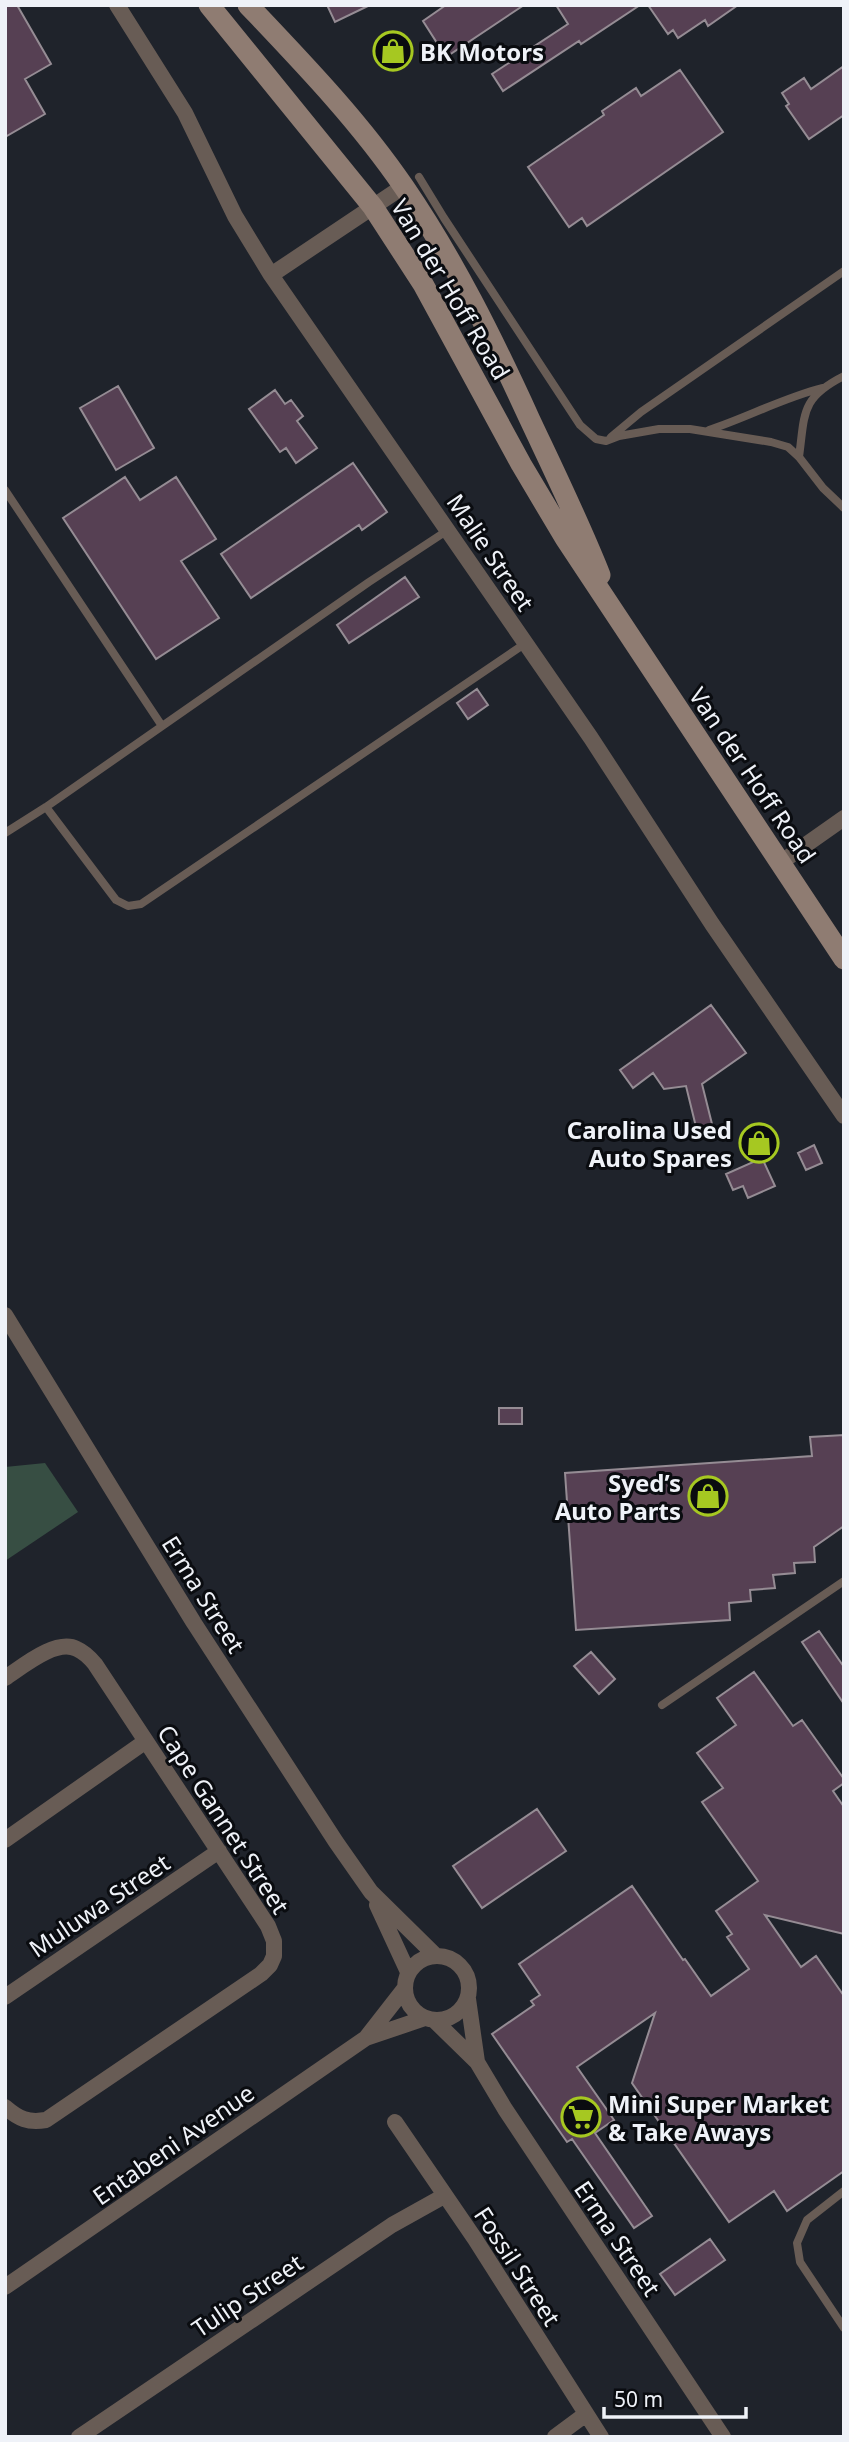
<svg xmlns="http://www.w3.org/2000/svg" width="849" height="2442" viewBox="0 0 849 2442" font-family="'Noto Sans',sans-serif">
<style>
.green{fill:#374e43}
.building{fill:#564053;stroke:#958c94;stroke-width:2}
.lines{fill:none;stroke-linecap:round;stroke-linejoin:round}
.lane{stroke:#685c55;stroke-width:8}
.street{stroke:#685c55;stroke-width:16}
.secondary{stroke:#8f7c72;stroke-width:21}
.labels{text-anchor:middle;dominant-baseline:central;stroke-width:6;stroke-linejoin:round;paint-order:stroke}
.poi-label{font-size:24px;font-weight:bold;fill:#eff2f8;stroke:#0a0c10;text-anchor:start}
.street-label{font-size:24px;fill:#eff2f8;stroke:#0a0c10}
</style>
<rect width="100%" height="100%" fill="#1f232b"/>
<path class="green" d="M45,1463L78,1512L5,1561V1467Z"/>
<path class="building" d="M5,5H17L51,64L25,79L45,114L5,137Z
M327,5H370L335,22Z
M446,5H524L446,57L423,21Z
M556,5H640L581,44L579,41L503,91L492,74L568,24Z
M648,5H738L708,26L705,20L678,38L673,30L668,34Z
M844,66V115L809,139L786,106L789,104L782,93L804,78L811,89Z
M680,70L723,132L587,226L582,218L569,227L528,167L604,115L602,111L636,88L641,96Z
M118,386L154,448L116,470L80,408Z
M275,390L285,404L291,400L303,416L297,421L317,448L296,463L286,448L280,452L249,409Z
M353,463L387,512L362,530L359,525L251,598L221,554Z
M125,477L140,500L176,477L216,539L181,561L219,618L156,659L63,518Z
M405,577L419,597L349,643L337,625Z
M477,689L488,705L468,719L457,703Z
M711,1005L746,1053L702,1084L714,1132L698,1135L686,1086L664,1089L653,1073L633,1088L620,1070Z
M814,1145L822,1163L806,1170L798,1153Z
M762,1158L775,1186L748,1198L743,1186L733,1190L726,1174Z
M499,1408H522V1424H499Z
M844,1435V1526L814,1547L815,1562L794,1563L795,1573L773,1575L775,1588L750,1590L751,1601L729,1603L730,1620L576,1630L565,1473L812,1456L810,1437Z
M819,1631L844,1667V1704L802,1642Z
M591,1652L615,1679L599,1694L574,1666Z
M754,1672L793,1726L802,1720L844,1779V1783L833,1791L844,1807V1934L765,1915L801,1967L816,1956L844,1996V2171L787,2211L774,2191L729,2222L632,2083L655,2013L577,2067L614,2120L595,2133L652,2216L634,2228L572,2139L567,2142L492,2034L534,2005L531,2001L540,1995L519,1964L632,1886L683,1960L685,1959L711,1996L749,1969L727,1937L732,1934L716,1911L758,1881L702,1802L723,1788L697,1753L736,1725L717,1698Z
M537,1809L566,1851L482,1908L453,1866Z
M710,2239L725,2260L675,2295L660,2274Z"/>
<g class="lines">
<path class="lane" d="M419,177L444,218L580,425L596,439L606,441L619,436L659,429H690L771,442L788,447L799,457L823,488L844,508
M709,430C748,417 783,398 822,388
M611,437L641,412L844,271
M799,457C805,414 800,398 844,376
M5,490L162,726
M46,807L116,900L128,906L141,904L526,643
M5,833L46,807L369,582L448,530
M662,1705L844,1581
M844,2191L807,2220L797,2243L800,2262L844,2328"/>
<path class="street" d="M117,5L185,113L235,216L271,275L591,738L712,924L844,1116
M271,275L404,186
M780,863L844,818
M5,1315L194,1623L336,1842L371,1892L435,1955
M5,1678C22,1667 56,1638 77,1649C84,1652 90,1658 95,1664L268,1926L274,1941V1956L270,1965L261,1974L46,2120C28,2123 19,2119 5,2107
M5,1840L146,1741
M377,1905L408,1972
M405 1988a32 32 0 1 1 64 0a32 32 0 1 1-64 0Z
M5,1997L219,1851
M468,1999L477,2062
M435,2021L477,2062L505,2109L723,2437
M366,2038L405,1988
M395,2122L475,2239L601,2437
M5,2287L366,2038L425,2018
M79,2437L392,2225L444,2196
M555,2437L586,2414"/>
<path class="secondary" d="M209,5L373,207L423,284L521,464L565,538L844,959
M248,5C303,63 359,121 404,187C454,260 493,339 530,420C554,471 579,522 600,575"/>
</g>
<defs>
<g id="shop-ring" transform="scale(2.0125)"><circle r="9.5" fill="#0a0c10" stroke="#a6c821" stroke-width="1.5"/><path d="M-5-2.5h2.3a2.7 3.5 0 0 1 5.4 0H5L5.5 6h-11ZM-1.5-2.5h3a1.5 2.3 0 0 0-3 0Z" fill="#a6c821"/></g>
<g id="supermarket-ring" transform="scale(2.0125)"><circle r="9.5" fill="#0a0c10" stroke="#a6c821" stroke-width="1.5"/><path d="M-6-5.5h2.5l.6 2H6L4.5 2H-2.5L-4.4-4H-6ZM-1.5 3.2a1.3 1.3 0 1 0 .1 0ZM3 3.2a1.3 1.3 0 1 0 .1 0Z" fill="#a6c821"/></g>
</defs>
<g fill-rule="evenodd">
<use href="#shop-ring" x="393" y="51"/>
<use href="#shop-ring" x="759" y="1143"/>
<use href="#shop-ring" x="708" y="1496"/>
<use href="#supermarket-ring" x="581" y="2117"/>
</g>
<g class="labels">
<g class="poi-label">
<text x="420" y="51">BK Motors</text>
<text x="732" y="1129" text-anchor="end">Carolina Used<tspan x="732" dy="28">Auto Spares</tspan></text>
<text x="681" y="1482" text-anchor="end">Syed’s<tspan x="681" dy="28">Auto Parts</tspan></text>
<text x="608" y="2103">Mini Super Market<tspan x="608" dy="28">&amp; Take Aways</tspan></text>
</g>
<g class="street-label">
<text transform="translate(451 289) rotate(59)">Van der Hoff Road</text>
<text transform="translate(491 552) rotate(56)">Malie Street</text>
<text transform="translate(753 775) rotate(56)">Van der Hoff Road</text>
<text transform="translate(204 1594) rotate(58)">Erma Street</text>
<text transform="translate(224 1819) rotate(57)">Cape Gannet Street</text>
<text transform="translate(99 1905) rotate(-34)">Muluwa Street</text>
<text transform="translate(173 2144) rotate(-35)">Entabeni Avenue</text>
<text transform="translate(618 2238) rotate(56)">Erma Street</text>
<text transform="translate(518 2266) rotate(57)">Fossil Street</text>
<text transform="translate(247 2295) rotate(-34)">Tulip Street</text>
</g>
</g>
<rect width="849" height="2442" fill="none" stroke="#eff2f8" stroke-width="14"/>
<path d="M604 2407v10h142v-10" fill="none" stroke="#eff2f8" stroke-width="3.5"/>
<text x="614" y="2407" font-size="21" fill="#eff2f8" stroke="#0a0c10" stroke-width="5" paint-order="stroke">50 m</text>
</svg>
